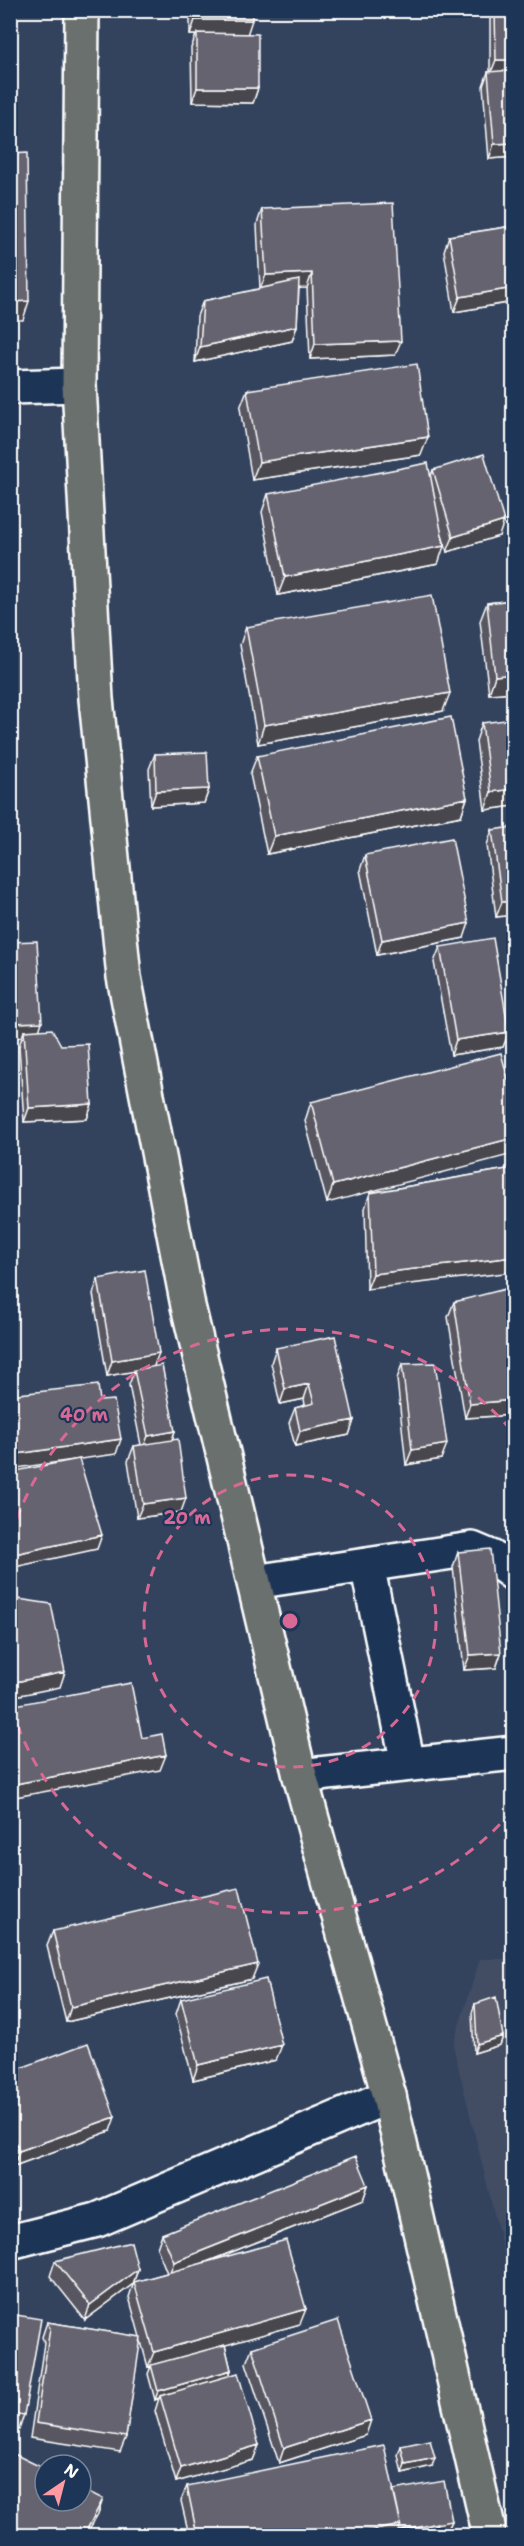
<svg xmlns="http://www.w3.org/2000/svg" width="524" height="2546" viewBox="0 0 524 2546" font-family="'Shantell Sans',sans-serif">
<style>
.built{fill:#424d63}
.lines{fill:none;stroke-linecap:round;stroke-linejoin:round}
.minor-casing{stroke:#fff;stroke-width:38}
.major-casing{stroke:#fff;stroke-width:38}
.minor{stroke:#1d3557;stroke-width:33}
.major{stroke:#6b706d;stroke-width:33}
.wall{fill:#585660;stroke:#fff;stroke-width:1.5}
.shaded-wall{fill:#47464e;stroke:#fff;stroke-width:1.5}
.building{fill:#666470;stroke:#fff;stroke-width:1.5}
.ring{fill:none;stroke:#d76994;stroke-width:3;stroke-dasharray:10 8}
.centre{fill:#d76994;stroke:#1d3557;stroke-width:3}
.ring-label{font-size:18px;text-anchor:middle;font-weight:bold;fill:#d76994;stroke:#1d3557;stroke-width:4.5;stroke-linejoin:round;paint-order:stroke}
</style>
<rect width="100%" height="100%" fill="#33435e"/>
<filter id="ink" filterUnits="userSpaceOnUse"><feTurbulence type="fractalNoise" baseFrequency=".0167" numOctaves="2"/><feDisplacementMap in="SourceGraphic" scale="12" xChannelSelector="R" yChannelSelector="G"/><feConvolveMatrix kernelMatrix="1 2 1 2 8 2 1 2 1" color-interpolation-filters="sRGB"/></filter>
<g filter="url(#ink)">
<path class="built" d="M480,1959H513V2291L453,2045Z"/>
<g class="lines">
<g class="minor-casing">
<path id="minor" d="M10,387L79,385
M367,1565L408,1764
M254,1582L472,1549L491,1557L514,1574
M300,1776L514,1753
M10,2242L97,2220L389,2096"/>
</g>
<g class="major-casing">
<path id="major" d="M82,10L79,385L96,699L124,977L188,1306L300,1776L389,2096L490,2536"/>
</g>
<use href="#minor" class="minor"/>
<use href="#major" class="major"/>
</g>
<path class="wall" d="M190,10H252L247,34L258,88L253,103L192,102L191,48L196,35H190Z
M490,10H513V157L489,159L483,86L488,72H490Z
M262,209L395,355L310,359L307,288H299L297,326L292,341L195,362L197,316L203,301L260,289L257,224Z
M513,226V302L454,312L444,251L449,236Z
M247,390L421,455L252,480L240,408Z
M433,470L499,536L447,552L442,535L438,564L278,595L262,512L268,494L431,476Z
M513,600V692L489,694L480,621L487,603Z
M246,627L443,711L258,744L240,645Z
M482,723L513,806L485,810L476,741Z
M155,754L209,789L204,803L151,806L149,769Z
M257,756L467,798L461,816L267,854L250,774Z
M492,830L513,915L496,917L487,845Z
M365,855L464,938L377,955L360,870Z
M10,942L39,1030L92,1104L87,1119L24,1122L19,1046L22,1037L10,1038Z
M440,947L509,1032L503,1047L451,1055L434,962Z
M513,1097L327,1203L305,1121L311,1102Z
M513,1168L367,1289L365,1208L370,1193Z
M98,1279L154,1367L175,1431L172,1440L181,1512L137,1518L128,1461L134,1446L141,1445L129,1385L134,1371L107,1376L93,1294Z
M513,1290V1415L465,1418L448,1317L454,1302Z
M276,1348L354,1420L349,1435L295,1446L289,1423L295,1408L305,1405L304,1399L280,1404L271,1363Z
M402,1364L441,1459L406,1465L397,1379Z
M458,1552L501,1653L496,1668L464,1670L453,1567Z
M53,1931L252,1979L66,2022L47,1946Z
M181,1999L276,2060L193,2080L176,2014Z
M475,2004L503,2036L500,2045L474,2053L472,2013Z
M10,2072L110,2131L14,2166L10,2157Z
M368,2185L363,2200L207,2262L300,2324L225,2345L231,2370L229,2376L259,2445L253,2460L176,2482L155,2411L159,2398L155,2400L148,2374L151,2366L148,2367L140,2338L126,2437L120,2452L30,2438L44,2343L42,2337L47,2322L140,2337L129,2297L134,2282L167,2273L157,2248L162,2234Z
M55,2261L138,2269L133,2284L85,2320L50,2276Z
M10,2314L24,2415L19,2430L10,2428Z
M252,2348L366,2435L279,2463L246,2363Z
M401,2446L432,2466L402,2473L398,2455Z
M187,2486L393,2490L452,2521L448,2529L439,2531L440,2535H189L181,2501Z"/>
<path class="shaded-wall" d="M195,20H252L247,35H190Z
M496,60H513V75H490Z
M197,88H258L253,103L192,102Z
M513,143V157L489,159L494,144Z
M312,273L307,288L260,289L266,275Z
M513,288V302L454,312L460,297Z
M29,301L23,320H10V302Z
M297,326L292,341L195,362L200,347Z
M401,341L395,355L310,359L315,344Z
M428,437L421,455L252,480L259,462Z
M504,521L499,536L447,552L453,537Z
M444,546L438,564L278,595L285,577Z
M513,674V692L489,694L495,676Z
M450,693L443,711L258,744L264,725Z
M209,789L204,803L151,806L156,791Z
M513,789V806L485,810L491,792Z
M467,798L461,816L267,854L274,836Z
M513,901V915L496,917L502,902Z
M469,923L464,938L377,955L382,940Z
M42,1022L37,1037L24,1031L22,1037L10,1038V1031L13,1023Z
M509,1032L503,1047L451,1055L456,1040Z
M92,1104L87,1119L24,1122L29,1108Z
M513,1138V1154L327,1203L333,1185Z
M513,1257V1272L367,1289L373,1274Z
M159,1353L153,1368L107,1376L112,1361Z
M309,1384L304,1399L280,1404L285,1389Z
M513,1400V1415L465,1418L470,1404Z
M354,1420L349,1435L295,1446L300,1431Z
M175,1431L170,1445L142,1451L148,1436Z
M121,1439L116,1454L10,1469V1455Z
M447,1444L441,1459L406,1465L412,1450Z
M186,1498L181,1512L137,1518L143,1504Z
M102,1535L97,1549L10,1568V1555Z
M501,1653L496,1668L464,1670L470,1655Z
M65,1672L60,1687L10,1697V1683Z
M166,1755L160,1770L10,1798V1785Z
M258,1964L252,1979L66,2022L71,2007Z
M503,2036L500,2045L474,2053L477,2044Z
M282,2045L276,2060L193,2080L198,2065Z
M115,2117L110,2131L14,2166L19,2151Z
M368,2185L363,2200L168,2277L174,2262Z
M138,2269L133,2284L85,2320L90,2305Z
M306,2309L300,2324L148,2367L154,2352Z
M231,2370L228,2379L160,2396L159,2398L155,2400L158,2391Z
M371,2420L366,2435L279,2463L284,2448Z
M259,2445L253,2460L176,2482L181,2468Z
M435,2458L432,2466L402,2473L405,2464Z
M103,2499L98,2514L86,2535H84Z
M452,2521L448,2529L416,2535H349L401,2525Z"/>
<path class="building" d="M195,10H252V20H195Z
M495,10H513V60H496Z
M197,33L258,34V88H197Z
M513,70V143L494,144L488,72Z
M27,153L29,301L10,302V154Z
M393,203L401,341L315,344L312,273L266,275L262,209Z
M513,226V288L460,297L449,236Z
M299,280L297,326L200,347L203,301Z
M417,364L428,437L259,462L247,390Z
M484,454L504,521L453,537L433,470Z
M428,463L444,546L285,577L268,494Z
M432,595L450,693L264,725L246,627Z
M513,600V674L495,676L487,603Z
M451,717L467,798L274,836L257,756Z
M513,719V789L491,792L482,723Z
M207,752L209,789L156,791L155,754Z
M513,827V901L502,902L492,830Z
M452,838L469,923L382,940L365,855Z
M493,938L509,1032L456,1040L440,947Z
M37,941L42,1022L13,1023L10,970V942Z
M52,1029L61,1045L88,1044L92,1104L29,1108L24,1031Z
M501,1053L513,1097V1138L333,1185L311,1102Z
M513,1168V1257L373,1274L370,1193Z
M145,1270L159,1353L112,1361L98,1279Z
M513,1287V1400L470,1404L454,1302Z
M335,1336L354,1420L300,1431L295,1408L314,1403L309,1384L285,1389L276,1348Z
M435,1363L447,1444L412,1450L402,1364Z
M162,1365L175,1431L148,1436L134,1370Z
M98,1385L100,1401L114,1400L121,1439L10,1455V1395Z
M178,1439L186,1498L143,1504L134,1446Z
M79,1459L102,1535L10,1555V1472Z
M490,1549L501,1653L470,1655L458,1552Z
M18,1599L51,1604L65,1672L10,1683V1600Z
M131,1683L142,1738L162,1734L166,1755L10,1785V1706Z
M239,1888L258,1964L71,2007L53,1931Z
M266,1979L282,2045L198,2065L181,1999Z
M496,1997L503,2036L477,2044L475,2004Z
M88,2043L115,2117L19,2151L10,2128V2072Z
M356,2156L368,2185L174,2262L162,2234Z
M286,2240L306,2309L154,2352L134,2282Z
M131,2242L138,2269L90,2305L55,2261Z
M10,2314L41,2319L24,2415L10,2413Z
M338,2320L371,2420L284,2448L252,2348Z
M47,2322L141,2337L126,2437L36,2423L50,2328Z
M225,2345L231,2370L158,2391L151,2365Z
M238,2373L259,2445L181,2468L160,2396Z
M430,2440L435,2458L405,2464L401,2446Z
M384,2445L401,2525L349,2535H197L187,2486Z
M10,2452L45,2469V2501H81V2488L103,2499L84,2535H10Z
M444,2481L452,2521L398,2531L401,2525L393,2490Z
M437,2523L440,2535H389Z"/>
</g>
<g class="ring">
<circle cx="290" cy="1621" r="146"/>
<path d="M512 1811A292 292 0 0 1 11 1706M11 1536A292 292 0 0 1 512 1431"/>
</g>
<circle cx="290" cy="1621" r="9" class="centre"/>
<g class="ring-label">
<text x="84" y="1421">40 m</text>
<text x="187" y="1524">20 m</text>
</g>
<rect width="524" height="2546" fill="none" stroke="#1d3557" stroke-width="36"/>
<rect x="18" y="18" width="488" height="2510" fill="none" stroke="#fff" stroke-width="2" filter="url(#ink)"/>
<g transform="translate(63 2483) rotate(35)"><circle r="28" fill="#1d3557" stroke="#77869a" stroke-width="1.5"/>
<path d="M0-4.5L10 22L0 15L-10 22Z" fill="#ff9aa2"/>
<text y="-9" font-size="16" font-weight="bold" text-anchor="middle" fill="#ffffff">N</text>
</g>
</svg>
